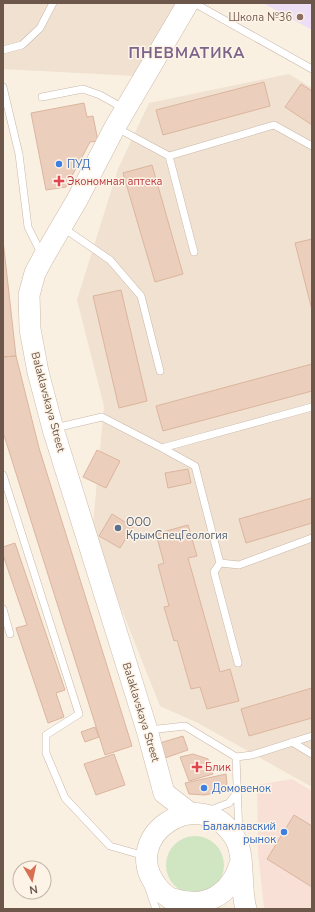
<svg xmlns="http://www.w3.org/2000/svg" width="315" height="912" viewBox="0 0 315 912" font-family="'Nunito Sans',sans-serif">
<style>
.residential{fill:#f0e1d1}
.commercial{fill:#f8e0d6}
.education{fill:#eddef5}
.green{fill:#d0e5c2}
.building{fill:#eccebc;stroke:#dcb59e}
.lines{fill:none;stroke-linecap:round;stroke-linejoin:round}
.lane-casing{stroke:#c8b7aa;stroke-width:8}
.secondary-casing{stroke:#cdb9aa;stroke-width:22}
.lane{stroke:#fff;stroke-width:7}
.secondary{stroke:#fff;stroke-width:21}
.education-dot{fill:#8d6e63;stroke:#fdf4e7;stroke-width:1.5}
.shop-dot{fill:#3f7fe0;stroke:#fdf4e7;stroke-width:1.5}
.health-dot{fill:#e0444e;stroke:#fdf4e7;stroke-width:1.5}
.service-dot{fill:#5c6f8a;stroke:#fdf4e7;stroke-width:1.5}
.labels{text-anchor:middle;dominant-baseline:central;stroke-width:3;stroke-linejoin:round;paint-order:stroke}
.education-label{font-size:11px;fill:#785e54;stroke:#fdf4e7;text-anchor:end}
.shop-label{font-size:11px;fill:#366cbe;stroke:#fdf4e7;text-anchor:start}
.health-label{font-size:11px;fill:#be3a42;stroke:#fdf4e7;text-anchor:start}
.street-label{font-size:11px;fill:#6d574b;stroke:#fdf4e7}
.service-label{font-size:11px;fill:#4e5e75;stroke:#fdf4e7;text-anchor:start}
.district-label{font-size:15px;font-weight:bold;letter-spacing:1px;fill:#7c638a;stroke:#fdf4e7}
</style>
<rect width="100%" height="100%" fill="#f9f0e1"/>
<path class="residential" d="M3,3H179L136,76L3,69Z
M289,74L312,88V787L198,723L160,706L92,535L104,406L77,300L118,169L149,103Z"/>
<path class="commercial" d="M292,779L312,791V909H267L264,907L258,853L257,785Z"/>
<path class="education" d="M263,3H312V31V30Z"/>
<path class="green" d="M166 865a29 29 0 1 1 58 0a29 29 0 1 1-58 0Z"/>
<path class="building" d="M264,82L270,106L163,135L156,110Z
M301,84L312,91V125L285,107Z
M84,103L87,117L93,116L98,141L90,142L66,187L46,190L31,113Z
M152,165L183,274L155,282L123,173Z
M312,239V310L295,243Z
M3,240L16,356L3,357Z
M121,290L147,401L119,408L93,296Z
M16,356L39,448L132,746L105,755L3,432V357Z
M312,364V391L163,431L156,406Z
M97,450L120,461L106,488L83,477Z
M188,469L191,483L168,488L165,473Z
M312,498V523L246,543L239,519Z
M112,514L133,527L120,548L99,536Z
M188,525L197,556L188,558L220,672L230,669L239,701L207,709L200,687L191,689L177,640L174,641L164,607L169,606L158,565L164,563L156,534Z
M15,543L65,690L56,693L64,717L48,723L16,628L27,625L3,555V547Z
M312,688V718L249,736L241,709Z
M95,727L99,737L85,742L81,732Z
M183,736L188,750L165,758L160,743Z
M114,754L125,785L96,795L84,764Z
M193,754L208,759L213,774L189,781L180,757Z
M226,774L227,784L215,793L205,795L189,794L185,783Z
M294,815L312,826V887L267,859Z"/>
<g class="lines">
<g class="lane-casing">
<path id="lane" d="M194,3L312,69
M3,50L22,45L40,28L53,3
M3,87L19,154L28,227L42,255
M42,97L83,89L100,95L123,108
M117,128L169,156L194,252
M169,156L274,125L312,146
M62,227L110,260L141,296L160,371
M55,428L102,417L162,448L312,407
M162,448L195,466L220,563L214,572L238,663
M3,475L79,714L46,735V753L65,798L110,846L145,856
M220,563L239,565L312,538
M3,609L10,634
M149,730L185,726L236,757L252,755L312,736
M292,742L312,754
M236,757L239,836
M208,811L229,803L236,794
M147,883L156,909"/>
</g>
<g class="secondary-casing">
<path id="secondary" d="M188,3L115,127L77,200L43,258L35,273L29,295L30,329L38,372L53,429L147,730L164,793L190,813
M173,899C205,909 230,896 240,864
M187,909C178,903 167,898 160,890C113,838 202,778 236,840C245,856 240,889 246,909"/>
</g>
<use href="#lane" class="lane"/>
<use href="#secondary" class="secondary"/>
</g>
<circle class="education-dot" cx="300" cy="17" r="4"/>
<g class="shop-dot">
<circle cx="59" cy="164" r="4"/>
<circle cx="204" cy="788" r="4"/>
<circle cx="284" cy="832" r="4"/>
</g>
<g class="health-dot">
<path d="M57 175h4v4h4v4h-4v4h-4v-4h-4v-4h4z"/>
<path d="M195 761h4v4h4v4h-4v4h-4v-4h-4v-4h4z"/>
</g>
<circle class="service-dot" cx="118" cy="528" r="4"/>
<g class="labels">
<g class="education-label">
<text x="292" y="17">Школа №36</text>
</g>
<g class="shop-label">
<text x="67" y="164">ПУД</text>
<text x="212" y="788">Домовенок</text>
<text x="276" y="826" text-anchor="end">Балаклавский<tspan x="276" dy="13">рынок</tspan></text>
</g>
<g class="health-label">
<text x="67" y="181">Экономная аптека</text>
<text x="205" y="767">Блик</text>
</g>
<g class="street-label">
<text transform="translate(48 402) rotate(75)">Balaklavskaya Street</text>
<text transform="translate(141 712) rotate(73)">Balaklavskaya Street</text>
</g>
<g class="service-label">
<text x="126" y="522">ООО<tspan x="126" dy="13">КрымСпецГеология</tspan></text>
</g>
<g class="district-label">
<text x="187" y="53">ПНЕВМАТИКА</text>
</g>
</g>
<rect width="315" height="912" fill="none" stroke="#6d574b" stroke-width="8"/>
<g transform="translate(32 880) rotate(171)"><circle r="19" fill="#fdf4e7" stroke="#c3b5a9"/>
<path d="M0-3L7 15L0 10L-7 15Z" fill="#d76f52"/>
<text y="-6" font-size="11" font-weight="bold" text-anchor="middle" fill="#6d574b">N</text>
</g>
</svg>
